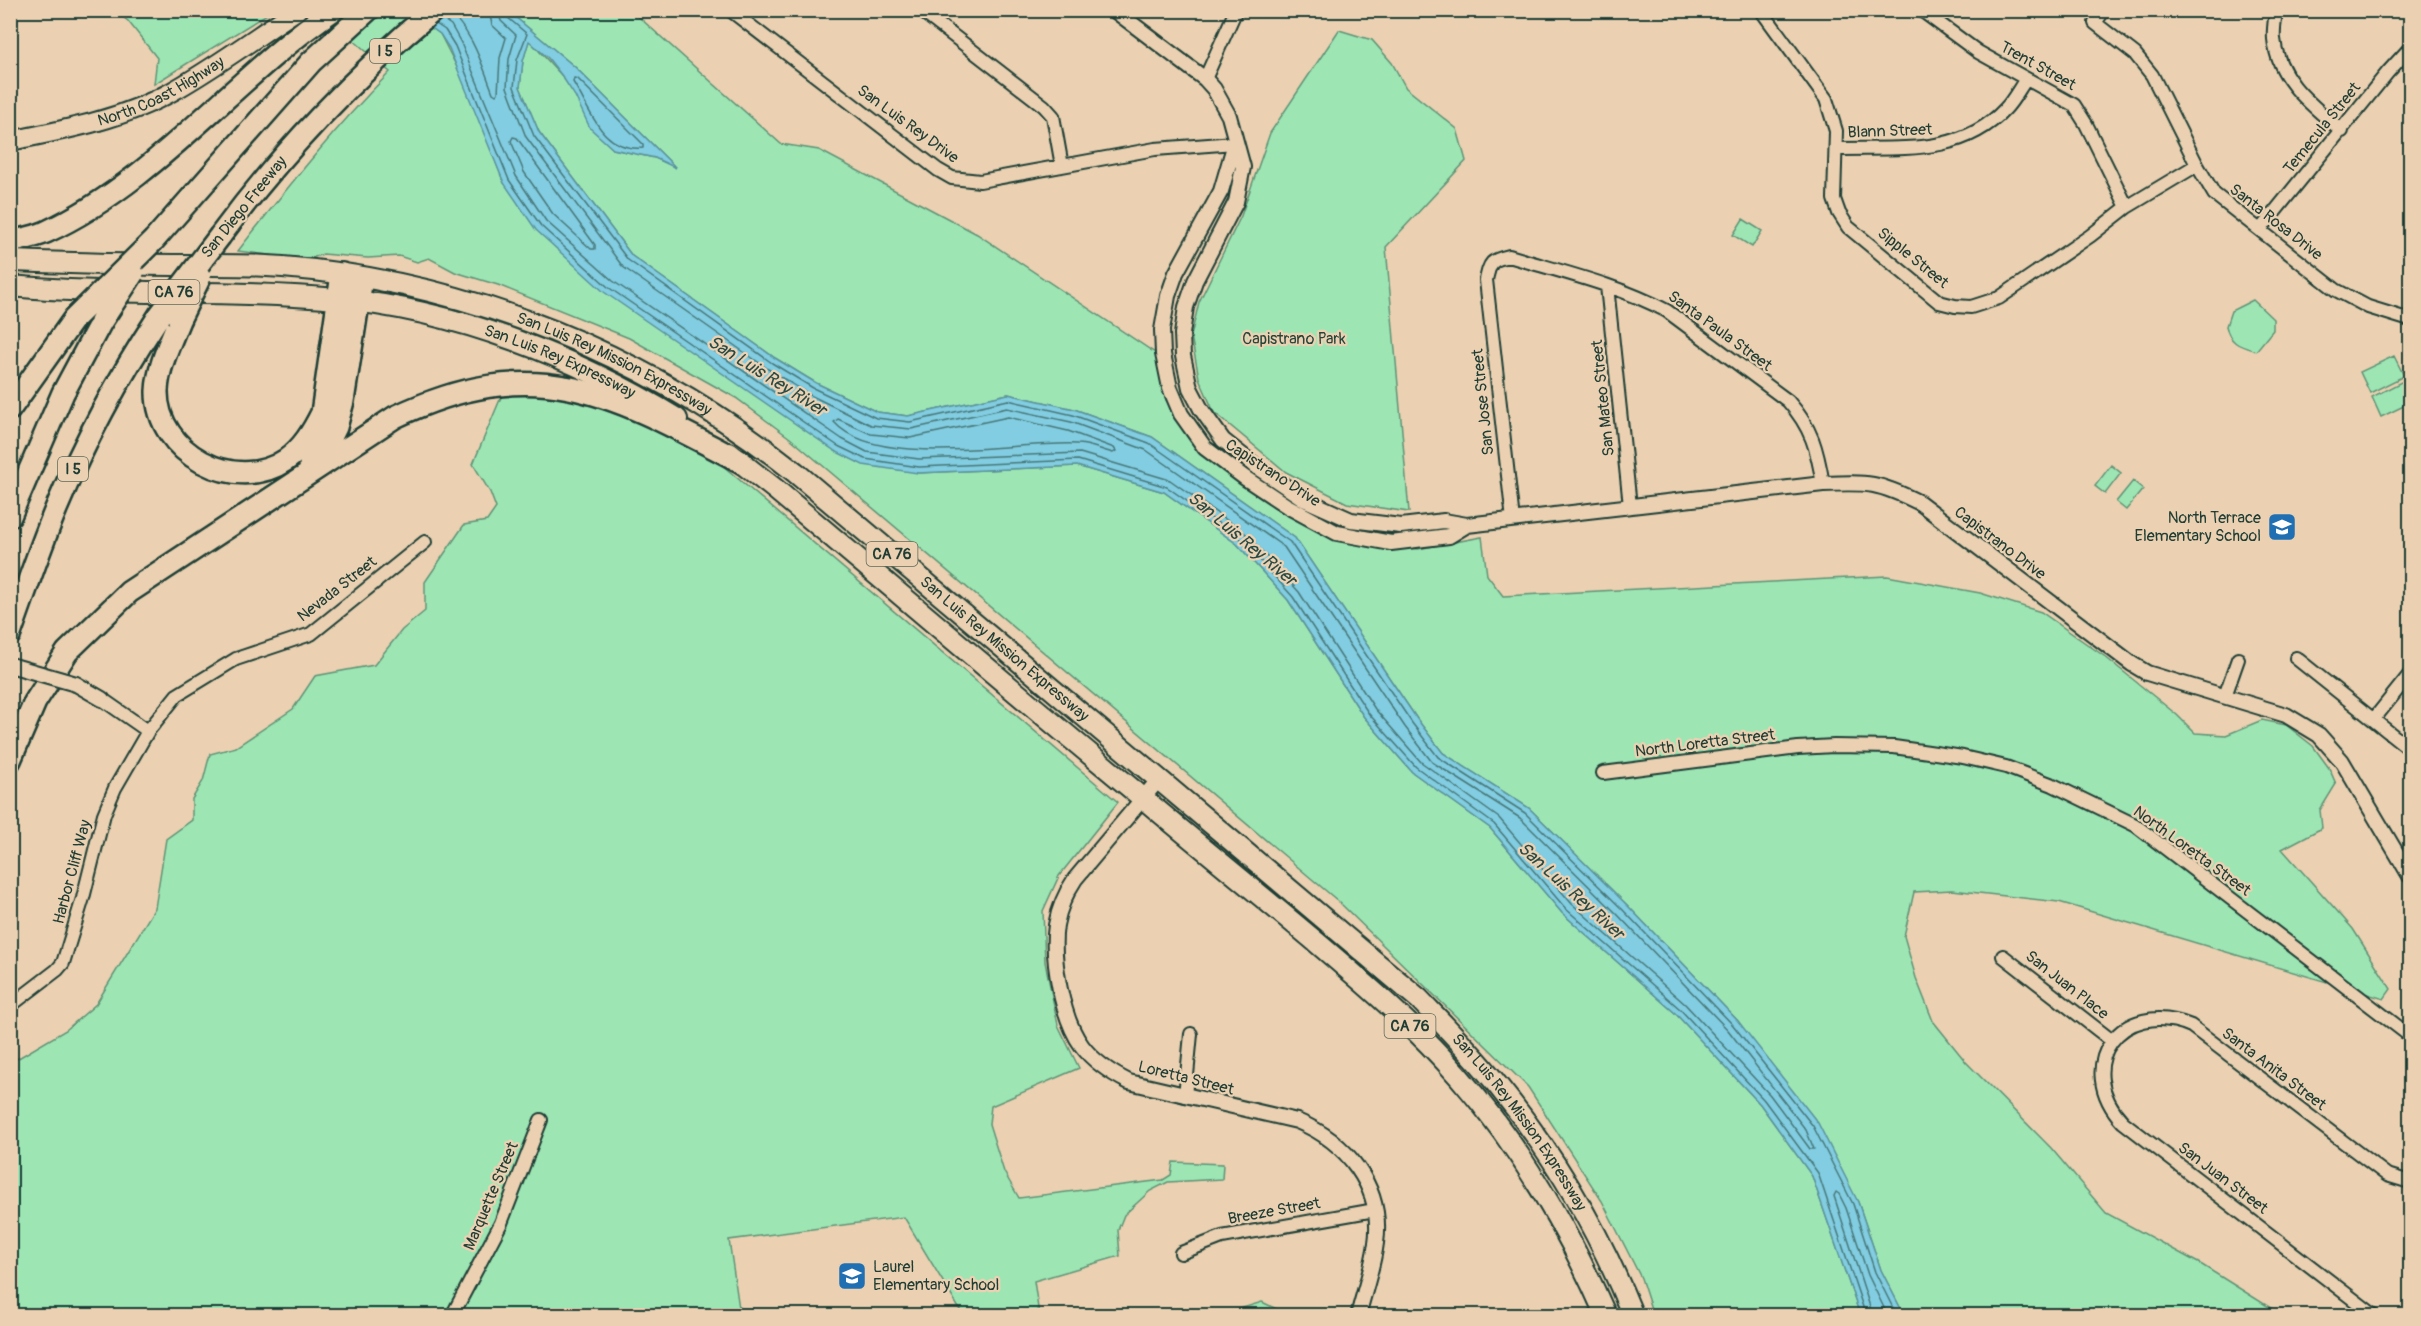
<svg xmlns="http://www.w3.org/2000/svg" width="2421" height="1326" viewBox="0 0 2421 1326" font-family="Pangolin,sans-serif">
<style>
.green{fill:#9de6b4;stroke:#5e9274;stroke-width:1.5}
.water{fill:#82cde1;stroke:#5a939c;stroke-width:1.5}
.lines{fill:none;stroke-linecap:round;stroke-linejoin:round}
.shore{stroke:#477779;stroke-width:1.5}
.minor-casing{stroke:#1f3d34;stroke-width:16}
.tertiary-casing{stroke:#1f3d34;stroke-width:18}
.primary-casing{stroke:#1f3d34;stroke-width:22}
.trunk-casing{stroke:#1f3d34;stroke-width:24}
.motorway-casing{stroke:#1f3d34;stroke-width:26}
.minor{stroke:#ebd1b2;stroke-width:12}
.tertiary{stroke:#ebd1b2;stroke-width:14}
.primary{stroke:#ebd1b2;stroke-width:18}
.trunk{stroke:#ebd1b2;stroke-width:20}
.motorway{stroke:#ebd1b2;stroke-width:21}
.tertiary-bridge-casing{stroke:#1f3d34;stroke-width:18;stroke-linecap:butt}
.motorway-bridge-casing{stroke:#1f3d34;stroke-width:26;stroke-linecap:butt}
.tertiary-bridge{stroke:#ebd1b2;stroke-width:14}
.motorway-bridge{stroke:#ebd1b2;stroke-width:21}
.labels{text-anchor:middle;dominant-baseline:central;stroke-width:4.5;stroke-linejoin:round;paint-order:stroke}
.shield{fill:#ebd1b2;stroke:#5c695a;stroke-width:1.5}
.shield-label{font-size:15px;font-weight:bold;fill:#1f3d34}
.street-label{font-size:16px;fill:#1f3d34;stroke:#ebd1b2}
.park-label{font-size:16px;fill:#25453a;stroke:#ebd1b2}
.poi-label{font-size:16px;fill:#1f3d34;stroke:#ebd1b2;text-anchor:end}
.water-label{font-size:18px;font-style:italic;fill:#294b45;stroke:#ebd1b2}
</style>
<rect width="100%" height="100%" fill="#ebd1b2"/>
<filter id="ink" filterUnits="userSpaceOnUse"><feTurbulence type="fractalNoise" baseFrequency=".0167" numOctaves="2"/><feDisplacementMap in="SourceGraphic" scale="12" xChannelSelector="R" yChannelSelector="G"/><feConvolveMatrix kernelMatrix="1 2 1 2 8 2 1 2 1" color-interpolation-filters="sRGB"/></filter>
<g filter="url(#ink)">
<path class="green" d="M115,11H272L154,84L157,58L128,21Z
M320,11H408L440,34L464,81L504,183L918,473L1077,466L1164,492L1237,544L1288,600L1364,717L1412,772L1490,828L1562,913L1675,1013L1760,1104L1812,1176L1860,1315H1653L1641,1278L1602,1201L1528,1087L1338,901L790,438L736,398L629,338L498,285L455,272L429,258L417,262L399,256L368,258L323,254L306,260L238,251C287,188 334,129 390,72Z
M508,11H632L781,144L819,150L977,234L1155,353L1166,400L1211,458L1272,502L1340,541L1418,549L1482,537L1487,575L1503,596L1887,576L1980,593L2041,612L2104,656L2177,715L2195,733L2226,735L2262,720L2286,725L2313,746L2329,768L2336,784L2320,810L2322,828L2282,849L2353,929L2391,989L2384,999L2059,902L1952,890L1914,892L1904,936L1916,978L1933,1021L1966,1062L2051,1148L2106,1213L2202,1265L2282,1315H1904L1881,1270L1858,1202L1738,1021L1628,906L1529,808L1443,753L1417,719L1295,538L1152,437L1074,409L1008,394L908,416L877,412L816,383L775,358L632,256L539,132L520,87L523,61L529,40L562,76L613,149L655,158L674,166L575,67Z
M1339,30L1372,40L1392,63L1406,88L1457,129L1466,161L1386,247L1409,512L1347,503L1286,472L1214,412L1199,378L1191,336L1199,302L1241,216L1270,133Z
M1743,219L1762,231L1752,247L1733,235Z
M2253,300L2273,319V330L2256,351C2240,346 2230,344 2226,326L2231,311Z
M2394,356L2404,376L2370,393L2360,372Z
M2405,380L2410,391V403L2381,417L2372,397Z
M504,390L584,394L651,425L722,465L1118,802L1059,876L1043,911L1045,962L1058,1025L1079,1068L991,1106L989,1124L1004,1172L1019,1198L1163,1180L1171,1175L1173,1162L1223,1164L1222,1179L1168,1182L1150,1191L1124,1215L1118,1230L1120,1256L1034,1281L1039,1315H963L904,1217L729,1240L740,1315H11L10,1063L66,1030L96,1004L155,908L166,839L192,820V799L203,781L210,754L236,747L293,709L315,676L374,665L402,630L425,611V582L464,525L487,521L496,508L490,492L473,464Z
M2111,465L2121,473L2105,494L2095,486Z
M2133,481L2143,489L2126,510L2116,502Z
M1262,1302L1285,1313V1315H1220Z"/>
<path class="water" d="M408,11H508L575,67L676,168L655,158L613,149L590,128L575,96L562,76L548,58L529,41L523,61L520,87L539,132L632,256L775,358L816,383L877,412L908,416L1008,394L1074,409L1152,437L1295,538L1417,719L1443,753L1529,808L1628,906L1738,1021L1818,1123L1858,1202L1881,1270L1904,1315H1860L1812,1176L1760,1104L1675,1013L1562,913L1490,828L1412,772L1364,717L1288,600L1237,544L1164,492L1077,466L918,473L863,465L835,451L604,292L536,230L504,183L449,48L440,34Z"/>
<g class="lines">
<path class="shore" d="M446,10C472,29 482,65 493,93L496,95L498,93L500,58L506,38L492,25L489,10
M505,10L507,17L527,34L517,60L514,87L534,136L628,260L772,363L813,388L876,418L910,422L1008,400L1073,415L1149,443L1290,542L1412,723L1438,757L1525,813L1623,910L1733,1025L1813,1126L1853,1204L1875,1272L1897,1316
M442,19L451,25L461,43L516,176L546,221L613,281L842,439L867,452L919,459L1080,453L1170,480L1245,533L1299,592L1375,709L1421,762L1499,818L1572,904L1685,1004L1770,1095L1810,1149H1814L1806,1130L1728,1030L1618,915L1520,818L1432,762L1405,727L1284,547L1146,450L1071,422L1007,408L911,429L871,425L810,395L768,369L623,267L526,137L507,87L509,59L516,35L501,21L498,10
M436,24L445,30L455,46L509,180L541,226L608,287L838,446L865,459L919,467L1078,460L1167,487L1241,539L1293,597L1369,714L1416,767L1494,824L1566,909L1680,1009L1764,1100L1818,1173L1866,1316
M574,78L578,79L643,144V148C601,152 591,110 573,82Z
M513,137L517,138L595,245V249H591L553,214L524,172L511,141Z
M1008,417L1068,431L1114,448L1116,451L1113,453C1101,450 1089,444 1077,444C1017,441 876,470 834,422L838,419L871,434L910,438Z
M1873,1316L1834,1196L1836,1192L1839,1194L1846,1208L1868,1275L1888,1316"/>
<g class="minor-casing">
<path id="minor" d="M730,10L938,170L952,178L980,181L1155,149L1235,143
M920,10L1044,106L1053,116L1062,166
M1761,10L1826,99L1836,131L1834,199L1839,213L1848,227L1939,302L1955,306L1971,307L1999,298L2090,236L2127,207L2197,165
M1921,10L1978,52L2074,105L2086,124L2127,207
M2104,10L2095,23L2135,54L2152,75L2197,165L2214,194L2336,290L2368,307L2410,320
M2276,10C2275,20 2273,30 2274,39C2278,81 2313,106 2342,131
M1205,79L1236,10
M1836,149C1896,147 1961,157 2005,109C2013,101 2019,89 2026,79
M2260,230L2388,72L2410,48
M1607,286L1630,506
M1513,520L1486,280C1490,262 1491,260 1509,256C1562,272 1618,285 1667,311L1788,401C1812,428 1817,449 1823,484
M2296,658L2410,749
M2225,696L2238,659
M102,699L148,731
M2374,719L2410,674
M1603,773L1798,748L1834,746L1894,747L1963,757L2006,767L2053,785L2135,825L2410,1036
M2003,956L2111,1040
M10,1006L57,970L63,963L83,898L104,814L115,788L148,731L177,695L236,659L311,634L425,542
M1185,1096L1191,1034
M1181,1253L1222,1237L1375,1210
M452,1316L501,1223L541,1120
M2375,1316L2123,1122C2071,1066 2121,997 2191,1026L2387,1175L2410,1182"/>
</g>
<g class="tertiary-casing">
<path id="tertiary" d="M1114,10L1205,79L1214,89L1229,116L1243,167L1236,202L1195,281L1186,307L1182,334L1183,356L1190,388L1201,409L1223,440L1261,470L1304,499L1351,520L1401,526L1444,521L1467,525L1823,484C1869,482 1878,482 1920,503L2132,664L2147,673L2286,715L2319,735L2342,761L2410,876
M1235,143L1221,191L1176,273L1168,296L1162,330L1163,354L1170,388L1181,414L1205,448L1245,478L1287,506L1337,533L1391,543L1449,536L1467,525
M76,684L102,699
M1160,778L1075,879C1065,894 1059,908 1056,925C1051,958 1062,1019 1082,1046C1094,1062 1111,1073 1129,1082L1297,1121C1346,1141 1384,1187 1376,1243C1373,1267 1364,1292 1358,1316"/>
</g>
<g class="primary-casing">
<g id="primary">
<path id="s1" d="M10,141C65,130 124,119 173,91C216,67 256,37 297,10"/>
</g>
</g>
<g class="trunk-casing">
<g id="trunk">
<path id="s2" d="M10,261C65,263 119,265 174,265C210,265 247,264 283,267C470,282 648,355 795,472L1419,999C1446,1027 1475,1056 1499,1087C1555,1156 1600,1233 1633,1316"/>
<path id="s3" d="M10,286C119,296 228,289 337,299C456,310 576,357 677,419"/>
<path d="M729,453L775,489C898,592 1020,697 1144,799C1203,849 1263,897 1322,947C1370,988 1419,1030 1460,1078C1522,1149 1568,1229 1606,1316"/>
</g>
</g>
<g class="motorway-casing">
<path id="motorway" d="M220,236C279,156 356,74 434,10
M154,240L311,62L368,10
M10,242C22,239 35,237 46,232C157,181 233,78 333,10
M179,320C170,343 158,367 157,391C156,453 235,495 286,460C303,448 313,431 322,413L342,274
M10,409L74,319
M310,465L324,451L336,427L343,401L362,278
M10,516L63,393L101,322
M10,634C25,592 39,550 56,509C84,442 119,377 159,316
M10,760L35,702L67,652L129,592L395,417C539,349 614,395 743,463"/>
</g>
<use href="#minor" class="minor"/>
<use href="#tertiary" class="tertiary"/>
<use href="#primary" class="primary"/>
<use href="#trunk" class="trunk"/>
<use href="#motorway" class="motorway"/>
<g class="tertiary-bridge-casing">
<path id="tertiary-bridge" d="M10,665L76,684"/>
</g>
<g class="motorway-bridge-casing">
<path id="motorway-bridge" d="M159,316L220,236
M74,319L154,240
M179,320L200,277
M101,322L133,273"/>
</g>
<use href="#tertiary-bridge" class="tertiary-bridge"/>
<use href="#motorway-bridge" class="motorway-bridge"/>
</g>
</g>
<defs>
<g id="school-square" transform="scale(1.5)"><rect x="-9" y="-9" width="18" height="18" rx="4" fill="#1f6fb2" stroke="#ebd1b2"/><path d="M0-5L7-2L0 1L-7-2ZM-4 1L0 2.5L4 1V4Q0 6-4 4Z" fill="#fff"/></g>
</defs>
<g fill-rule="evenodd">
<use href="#school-square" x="2282" y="527"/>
<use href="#school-square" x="852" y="1276"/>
</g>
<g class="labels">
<g class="shield">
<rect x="370" y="39" width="30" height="24" rx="4.5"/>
<rect x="148.5" y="280" width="51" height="24" rx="4.5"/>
<rect x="58" y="457" width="30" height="24" rx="4.5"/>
<rect x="866.5" y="542" width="51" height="24" rx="4.5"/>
<rect x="1384.5" y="1014" width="51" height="24" rx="4.5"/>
</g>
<g class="shield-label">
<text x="385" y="51">I 5</text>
<text x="174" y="292">CA 76</text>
<text x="73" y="469">I 5</text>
<text x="892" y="554">CA 76</text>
<text x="1410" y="1026">CA 76</text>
</g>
<g class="street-label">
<text transform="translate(2038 66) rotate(29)">Trent Street</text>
<text stroke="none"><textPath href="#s1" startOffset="160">North Coast Highway</textPath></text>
<text transform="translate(908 124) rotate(36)">San Luis Rey Drive</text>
<text transform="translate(2322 128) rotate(-51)">Temecula Street</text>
<text transform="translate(1890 131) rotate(-2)">Blann Street</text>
<text transform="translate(244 207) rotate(-51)">San Diego Freeway</text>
<text transform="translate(2276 222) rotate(38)">Santa Rosa Drive</text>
<text transform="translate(1913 258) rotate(39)">Sipple Street</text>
<text transform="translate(1720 331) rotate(36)">Santa Paula Street</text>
<text stroke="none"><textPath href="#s3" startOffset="560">San Luis Rey Expressway</textPath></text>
<text stroke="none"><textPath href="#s2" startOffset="621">San Luis Rey Mission Expressway</textPath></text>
<text transform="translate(1603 398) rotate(-96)">San Mateo Street</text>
<text transform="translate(1483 402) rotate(-96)">San Jose Street</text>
<text transform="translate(1273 473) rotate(33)">Capistrano Drive</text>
<text transform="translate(2000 543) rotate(37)">Capistrano Drive</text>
<text transform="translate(337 589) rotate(-38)">Nevada Street</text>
<text stroke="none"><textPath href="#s2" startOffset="1107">San Luis Rey Mission Expressway</textPath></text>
<text transform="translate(1705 743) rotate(-7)">North Loretta Street</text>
<text transform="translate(2192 851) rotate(36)">North Loretta Street</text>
<text transform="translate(72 872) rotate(-75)">Harbor Cliff Way</text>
<text transform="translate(2067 985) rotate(38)">San Juan Place</text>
<text transform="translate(2274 1069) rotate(37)">Santa Anita Street</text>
<text transform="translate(1186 1078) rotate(14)">Loretta Street</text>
<text stroke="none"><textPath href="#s2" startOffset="1809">San Luis Rey Mission Expressway</textPath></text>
<text transform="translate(2223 1178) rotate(37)">San Juan Street</text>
<text transform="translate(491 1196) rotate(-67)">Marquette Street</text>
<text transform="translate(1274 1211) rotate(-10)">Breeze Street</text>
</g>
<g class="park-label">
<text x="1294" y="339">Capistrano Park</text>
</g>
<g class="poi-label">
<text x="2261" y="518">North Terrace<tspan x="2261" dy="18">Elementary School</tspan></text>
<text x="873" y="1267" text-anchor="start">Laurel<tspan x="873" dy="18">Elementary School</tspan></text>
</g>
<g class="water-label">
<text transform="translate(767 376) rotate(32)">San Luis Rey River</text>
<text transform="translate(1242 539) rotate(40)">San Luis Rey River</text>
<text transform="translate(1571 891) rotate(42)">San Luis Rey River</text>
</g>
</g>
<rect width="2421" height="1326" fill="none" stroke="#ebd1b2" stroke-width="36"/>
<rect x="18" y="18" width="2385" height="1290" fill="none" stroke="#1f3d34" stroke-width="2" filter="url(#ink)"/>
</svg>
